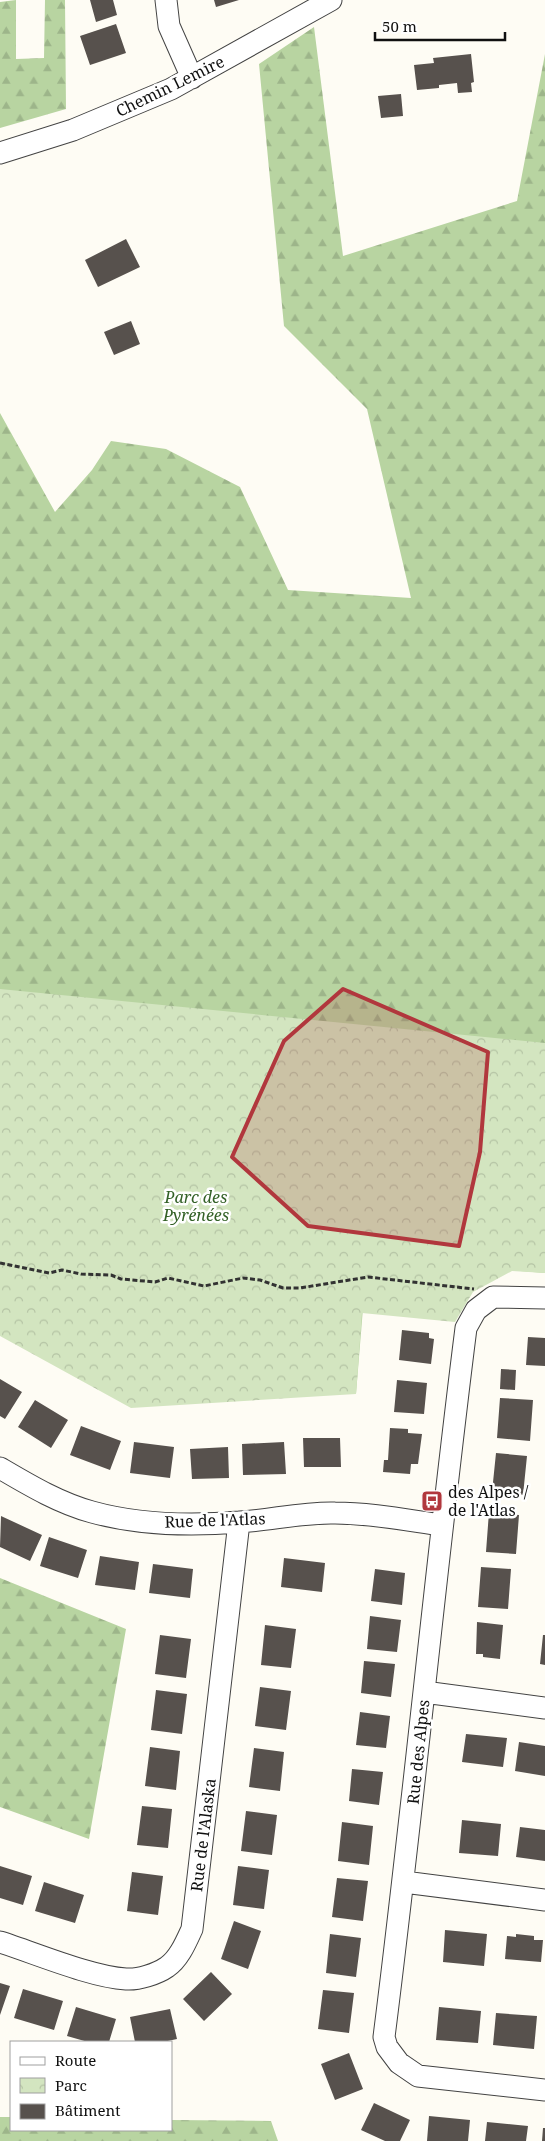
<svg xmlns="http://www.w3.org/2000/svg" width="545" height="2141" viewBox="0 0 545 2141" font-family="'Noto Serif',serif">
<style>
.forest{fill:url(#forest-firs)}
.park{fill:url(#park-crowns)}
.building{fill:#57514d}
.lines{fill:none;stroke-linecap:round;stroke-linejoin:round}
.minor-casing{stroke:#434343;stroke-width:23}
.path{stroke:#323232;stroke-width:3;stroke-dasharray:5 2.5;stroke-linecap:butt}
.minor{stroke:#fff;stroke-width:21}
.marked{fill:#b1373d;fill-opacity:0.2;stroke:#b1373d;stroke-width:4;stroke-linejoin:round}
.labels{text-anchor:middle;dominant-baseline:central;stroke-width:5;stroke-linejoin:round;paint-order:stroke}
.street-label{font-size:16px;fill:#101010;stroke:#fff}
.park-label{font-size:16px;font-style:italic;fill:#336127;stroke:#fff}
.poi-label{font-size:16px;fill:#101010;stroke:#fff;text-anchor:start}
</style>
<defs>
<pattern id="forest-firs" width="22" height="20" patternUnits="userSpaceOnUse" patternTransform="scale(1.25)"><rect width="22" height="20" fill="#b8d4a1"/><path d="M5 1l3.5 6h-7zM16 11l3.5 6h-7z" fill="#9db58a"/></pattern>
<pattern id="park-crowns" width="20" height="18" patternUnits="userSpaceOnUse" patternTransform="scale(1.25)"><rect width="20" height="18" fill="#d3e5c0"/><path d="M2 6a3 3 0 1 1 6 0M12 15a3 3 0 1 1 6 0" fill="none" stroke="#b4c3a4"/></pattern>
</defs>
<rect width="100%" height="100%" fill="#fefcf4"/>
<path class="forest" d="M16,0V59L44,58L45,0H65L66,109L0,128V2Z
M314,27L343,256L517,201L545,54V1273L367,1259L356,1394L0,1315V413L55,512L92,470L111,441L166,449L240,487L288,590L411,598L367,409L284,326L259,64Z
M0,1578L126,1629L89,1839L0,1807Z
M0,2117H11V2130H171V2120L271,2121L278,2141H0Z"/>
<path class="park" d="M0,989L545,1043V1273L512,1271L473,1292L455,1322L362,1313L356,1394L131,1408L0,1336Z"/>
<path class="building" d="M90,0H113L117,15L96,22Z
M214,0H239L216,7Z
M116,24L126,53L90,65L80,36Z
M471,54L474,82L471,83L472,92L458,93L457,83L439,85V88L417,90L414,65L434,63L433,58Z
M401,94L403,116L381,118L378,96Z
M126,239L140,267L98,287L85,260Z
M131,321L140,344L114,355L104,332Z
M402,1330L429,1333V1338L434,1339L431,1364L399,1360Z
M528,1337L545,1338V1366L526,1365Z
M501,1369L516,1370L515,1390L500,1389Z
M0,1379L22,1392L5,1419L0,1416Z
M397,1380L427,1383L424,1414L394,1412Z
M500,1398L533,1400L530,1441L497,1438Z
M35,1400L68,1420L51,1448L18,1427Z
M81,1426L121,1441L110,1470L70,1455Z
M390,1428L408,1429V1433L422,1434L418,1464H411L410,1474L383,1472L384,1460H388Z
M303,1438H340L341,1467H304Z
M134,1442L174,1447L170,1478L130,1473Z
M284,1442L286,1474L243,1475L242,1444Z
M228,1447L229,1478L192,1479L190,1449Z
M496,1453L527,1456L523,1495L492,1492Z
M489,1512L519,1515L516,1554L486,1552Z
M1,1516L42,1535L30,1561L0,1547Z
M49,1537L87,1550L78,1578L40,1566Z
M100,1556L139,1562L135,1590L95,1585Z
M284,1558L325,1563L322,1592L281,1587Z
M153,1564L193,1569L190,1598L149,1593Z
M481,1567L511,1569L508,1609L478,1607Z
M375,1569L405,1573L402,1605L371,1601Z
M370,1616L401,1620L397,1652L367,1649Z
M477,1622L503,1625L500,1659L483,1657V1654H476Z
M265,1625L296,1629L291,1668L261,1665Z
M160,1635L191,1639L186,1678L155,1674Z
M543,1635H545V1665L540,1664Z
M364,1661L395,1664L391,1697L361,1693Z
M260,1687L291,1691L286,1730L255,1726Z
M156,1690L187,1694L182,1734L151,1730Z
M360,1712L390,1716L386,1748L356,1745Z
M466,1734L507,1738L503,1767L462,1762Z
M519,1742L545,1746V1776L515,1771Z
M150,1747L180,1751L176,1790L145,1786Z
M254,1748L284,1752L280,1791L249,1787Z
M352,1769L383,1772L379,1805L349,1801Z
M142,1806L172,1809L168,1848L137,1845Z
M246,1811L277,1815L272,1855L241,1851Z
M462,1820L501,1824L498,1856L459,1853Z
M342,1822L373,1826L369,1865L338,1861Z
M520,1827L545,1830V1861L516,1857Z
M0,1866L32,1876L23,1905L0,1898Z
M238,1866L269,1870L264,1909L233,1905Z
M132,1872L163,1876L158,1915L127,1911Z
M337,1878L368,1881L363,1921L332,1917Z
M44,1882L84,1895L75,1923L35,1911Z
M234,1921L261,1931L248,1969L221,1959Z
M445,1930L487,1934L484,1966L443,1962Z
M330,1934L361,1938L356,1977L326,1973Z
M516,1934L534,1936V1940H543L541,1962L505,1959L507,1936L516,1937Z
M211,1972L232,1994L204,2021L183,1999Z
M0,1983L10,1986L0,2015Z
M23,1989L63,2001L54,2030L14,2018Z
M323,1990L354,1993L349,2033L318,2029Z
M76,2007L116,2019L109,2042H88L67,2036Z
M439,2007L481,2011L478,2043L436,2040Z
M170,2009L177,2039L163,2042H135L130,2017Z
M496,2013L537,2016L534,2049L493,2045Z
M349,2053L363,2089L335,2100L321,2064Z
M374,2103L410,2120L400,2141H385L361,2130Z
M429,2116L470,2120L468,2141H427Z
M487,2122L528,2126L526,2141H485Z
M543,2128H545V2141H542Z"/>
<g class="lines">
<g class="minor-casing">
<path id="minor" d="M166,0L169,26L192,78
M0,153L73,130L171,89L331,0
M545,1298L493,1297L476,1310L466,1328C436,1564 414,1801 384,2037L387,2047L399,2063L418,2076L545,2090
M0,1468C29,1485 59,1503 92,1512C139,1525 192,1526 240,1522C272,1520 303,1512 335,1513C370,1513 406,1520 441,1525
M424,1692L545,1708
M404,1882L545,1900
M0,1942C35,1953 91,1977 126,1979C138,1980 157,1974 167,1967C179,1959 186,1942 192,1929L239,1522"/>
</g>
<path class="path" d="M0,1263L49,1273L62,1270L81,1274L111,1275L121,1279L155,1282L168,1278L204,1286L243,1278L260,1280L283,1288H300L368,1277L474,1289"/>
<use href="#minor" class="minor"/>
</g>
<path class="marked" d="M343,989L488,1052L480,1152L459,1246L308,1226L232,1157L284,1041Z"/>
<defs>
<g id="bus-square" transform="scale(1.125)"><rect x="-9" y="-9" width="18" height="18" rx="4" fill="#b1373d" stroke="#fff"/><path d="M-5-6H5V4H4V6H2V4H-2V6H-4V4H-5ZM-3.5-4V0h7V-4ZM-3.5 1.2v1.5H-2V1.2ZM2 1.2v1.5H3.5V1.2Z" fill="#fff"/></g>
</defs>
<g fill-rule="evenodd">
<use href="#bus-square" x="432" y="1501"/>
</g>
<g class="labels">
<g class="street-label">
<text transform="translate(170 86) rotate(-26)">Chemin Lemire</text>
<text transform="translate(215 1520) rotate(-2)">Rue de l'Atlas</text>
<text transform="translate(418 1752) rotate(-84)">Rue des Alpes</text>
<text transform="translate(203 1835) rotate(-83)">Rue de l'Alaska</text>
</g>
<g class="park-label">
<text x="196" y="1197">Parc des<tspan x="196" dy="18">Pyrénées</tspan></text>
</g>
<g class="poi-label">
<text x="448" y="1492">des Alpes /<tspan x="448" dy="18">de l'Atlas</tspan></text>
</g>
</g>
<rect x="10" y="2041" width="162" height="90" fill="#ffffff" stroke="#9f9f9f"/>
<rect x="20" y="2057" width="25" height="8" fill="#ffffff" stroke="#9f9f9f"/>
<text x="55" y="2066" font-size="15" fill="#101010">Route</text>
<rect x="20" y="2078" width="25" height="15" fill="url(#park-crowns)" stroke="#9f9f9f"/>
<text x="55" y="2091" font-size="15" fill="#101010">Parc</text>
<rect x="20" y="2104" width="25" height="15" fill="#57514d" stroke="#9f9f9f"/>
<text x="55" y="2116" font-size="15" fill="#101010">Bâtiment</text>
<path d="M375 32v8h130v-8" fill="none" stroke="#101010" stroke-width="2.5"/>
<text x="382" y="32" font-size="15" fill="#101010" stroke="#ffffff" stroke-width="4" paint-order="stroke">50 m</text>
</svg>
